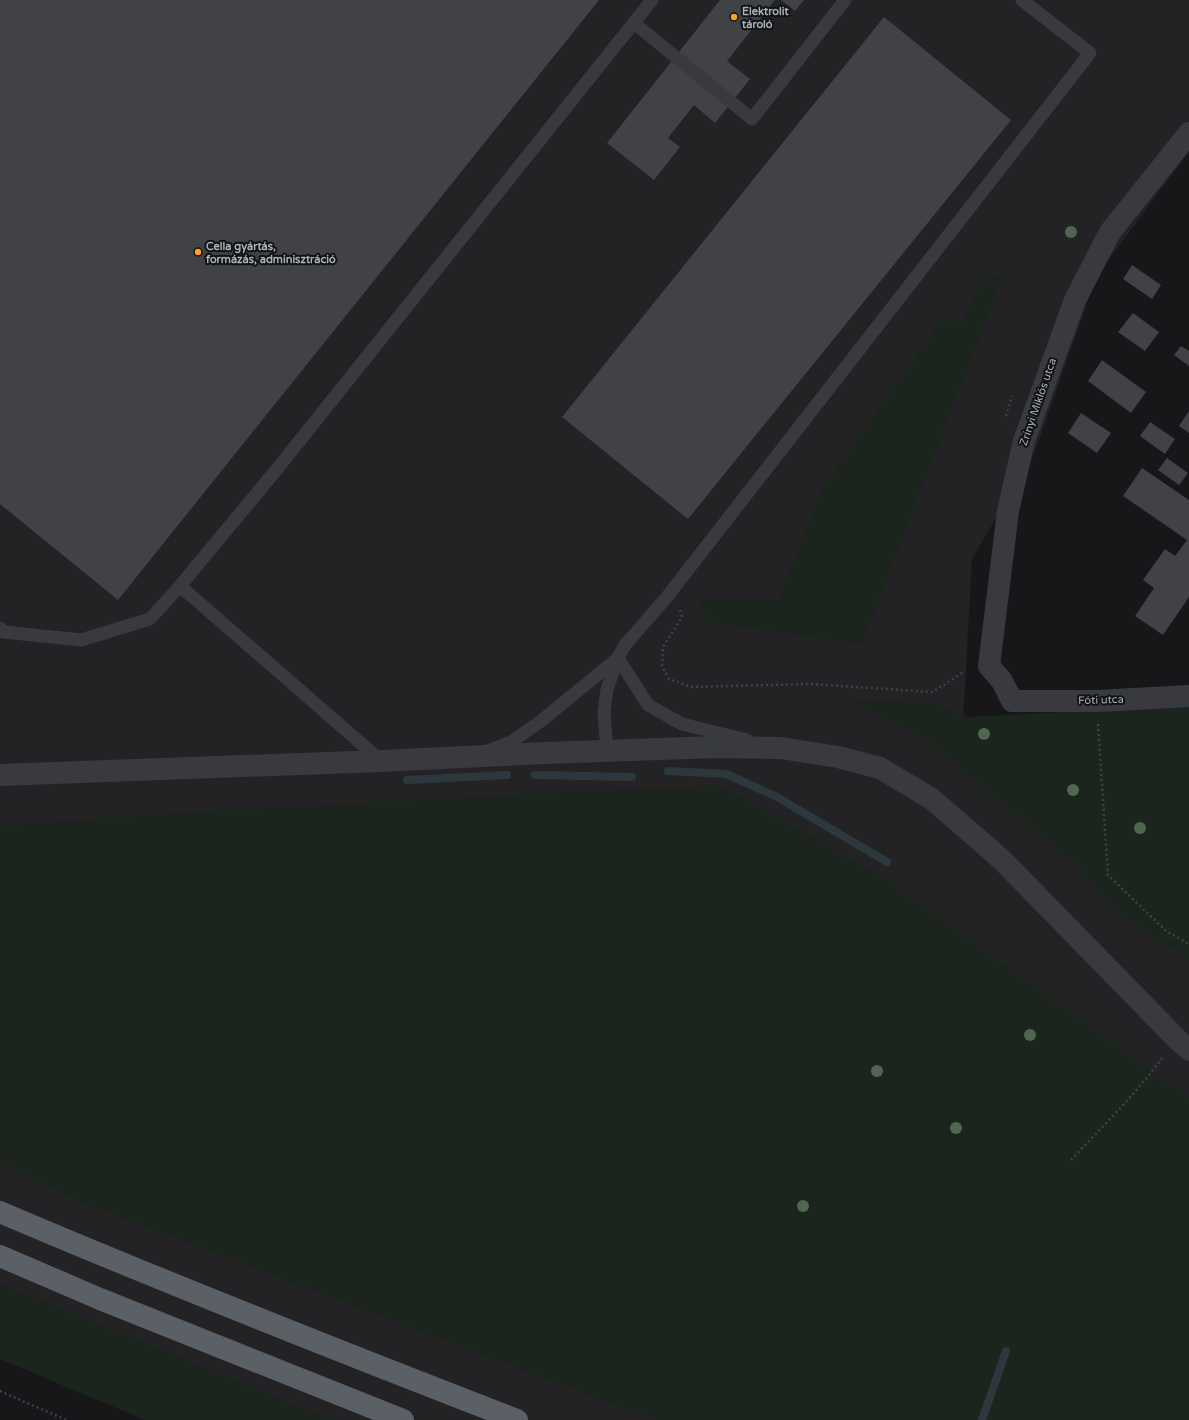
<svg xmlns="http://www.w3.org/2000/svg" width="1189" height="1420" viewBox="0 0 1189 1420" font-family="'Varela Round',sans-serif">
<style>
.built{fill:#232326}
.green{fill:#1c251d}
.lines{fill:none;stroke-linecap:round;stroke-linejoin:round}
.stream{stroke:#2c383e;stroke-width:8}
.building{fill:#414246}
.path{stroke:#3e4146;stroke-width:2.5;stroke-dasharray:2 3;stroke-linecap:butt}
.service{stroke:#383a3f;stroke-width:13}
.minor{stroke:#383a3f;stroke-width:22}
.trunk{stroke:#5b6067;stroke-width:22}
.tree{fill:#516651}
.poi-dot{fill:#ff9e29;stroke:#121214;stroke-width:1.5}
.labels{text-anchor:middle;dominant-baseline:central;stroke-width:4;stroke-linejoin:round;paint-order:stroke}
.poi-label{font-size:11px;font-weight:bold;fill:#a8b0ba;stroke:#121214;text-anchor:start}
.street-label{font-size:11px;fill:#a8b0ba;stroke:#121214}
</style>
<rect width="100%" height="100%" fill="#171719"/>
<path class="built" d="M0,0H1189V152L1097,275L1034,454L972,559L963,721L1189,712V1420H187L0,1339Z"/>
<path class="green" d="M1004,273L862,644L707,622L699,598L778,599L823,488L941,320L960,323L983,282Z
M846,699L938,703L967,717L1189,706V958L1122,919L1072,862L925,739Z
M721,786L886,879L1189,1098V1420H654L83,1203L0,1160V826L178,813L624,789Z
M0,1283L332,1420H145L0,1359Z"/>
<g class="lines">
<path class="stream" d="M668,771L726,774L777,797L887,862
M535,775L632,777
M407,780L507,775
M982,1420L1006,1351"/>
</g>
<path class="building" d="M0,0H599L118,600L0,504Z
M720,0H775L727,61L750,79L715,123L694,105L668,138L680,147L654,180L607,143Z
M781,0H804L795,11Z
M884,17L1011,120L688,519L562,417Z
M1132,265L1161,285L1152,299L1123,279Z
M1133,313L1159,332L1145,351L1118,332Z
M1181,346L1189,351V366L1174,355Z
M1102,360L1146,392L1131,413L1088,381Z
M1189,411V433L1179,426Z
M1081,413L1111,433L1097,453L1068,433Z
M1150,422L1175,439L1165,454L1140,436Z
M1167,458L1188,473L1179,485L1158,470Z
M1142,468L1189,500V597L1163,635L1135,616L1154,588L1143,580L1165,549L1175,556L1187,540L1123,496Z"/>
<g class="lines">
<path class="path" d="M1006,416L1012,396
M680,610L682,617L663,647L662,666L669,679L691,687L810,684L933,692L965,671
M1098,724L1108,875L1166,931L1189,944
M1071,1160C1102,1127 1135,1095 1162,1058
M0,1391L66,1420"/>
<path class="service" d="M634,23L752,119L845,0
M180,586L332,718L381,761
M0,628L4,632L81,640L150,619L180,586L277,469L652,0
M618,658L648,705L682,724L747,740
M490,750L511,742L541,721L618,658
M607,751L604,712L607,689L618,658L625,645L666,598L1090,53L1022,0"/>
<path class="minor" d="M1189,133L1110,232L1075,300L1024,441L1008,511L989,666L1002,681L1012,701H1097L1189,696
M0,775L381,761L545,753L716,747L781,748L838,757L880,768L932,799L1002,860L1177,1039L1189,1050"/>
<path class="trunk" d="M0,1212C171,1285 344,1353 517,1420
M0,1256L100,1299L403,1420"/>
</g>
<g class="tree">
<circle cx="1071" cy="232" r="6"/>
<circle cx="984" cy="734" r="6"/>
<circle cx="1073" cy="790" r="6"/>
<circle cx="1140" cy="828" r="6"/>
<circle cx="1030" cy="1035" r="6"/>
<circle cx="877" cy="1071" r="6"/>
<circle cx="956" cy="1128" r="6"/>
<circle cx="803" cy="1206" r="6"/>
</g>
<g class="poi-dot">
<circle cx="734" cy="17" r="4"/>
<circle cx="198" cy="252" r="4"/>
</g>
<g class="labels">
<g class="poi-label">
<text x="742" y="11">Elektrolit<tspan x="742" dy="13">tároló</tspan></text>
<text x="206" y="246">Cella gyártás,<tspan x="206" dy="13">formázás, adminisztráció</tspan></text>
</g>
<g class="street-label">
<text transform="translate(1038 402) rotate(-71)">Zrínyi Miklós utca</text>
<text transform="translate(1101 700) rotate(-2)">Fóti utca</text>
</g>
</g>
</svg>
